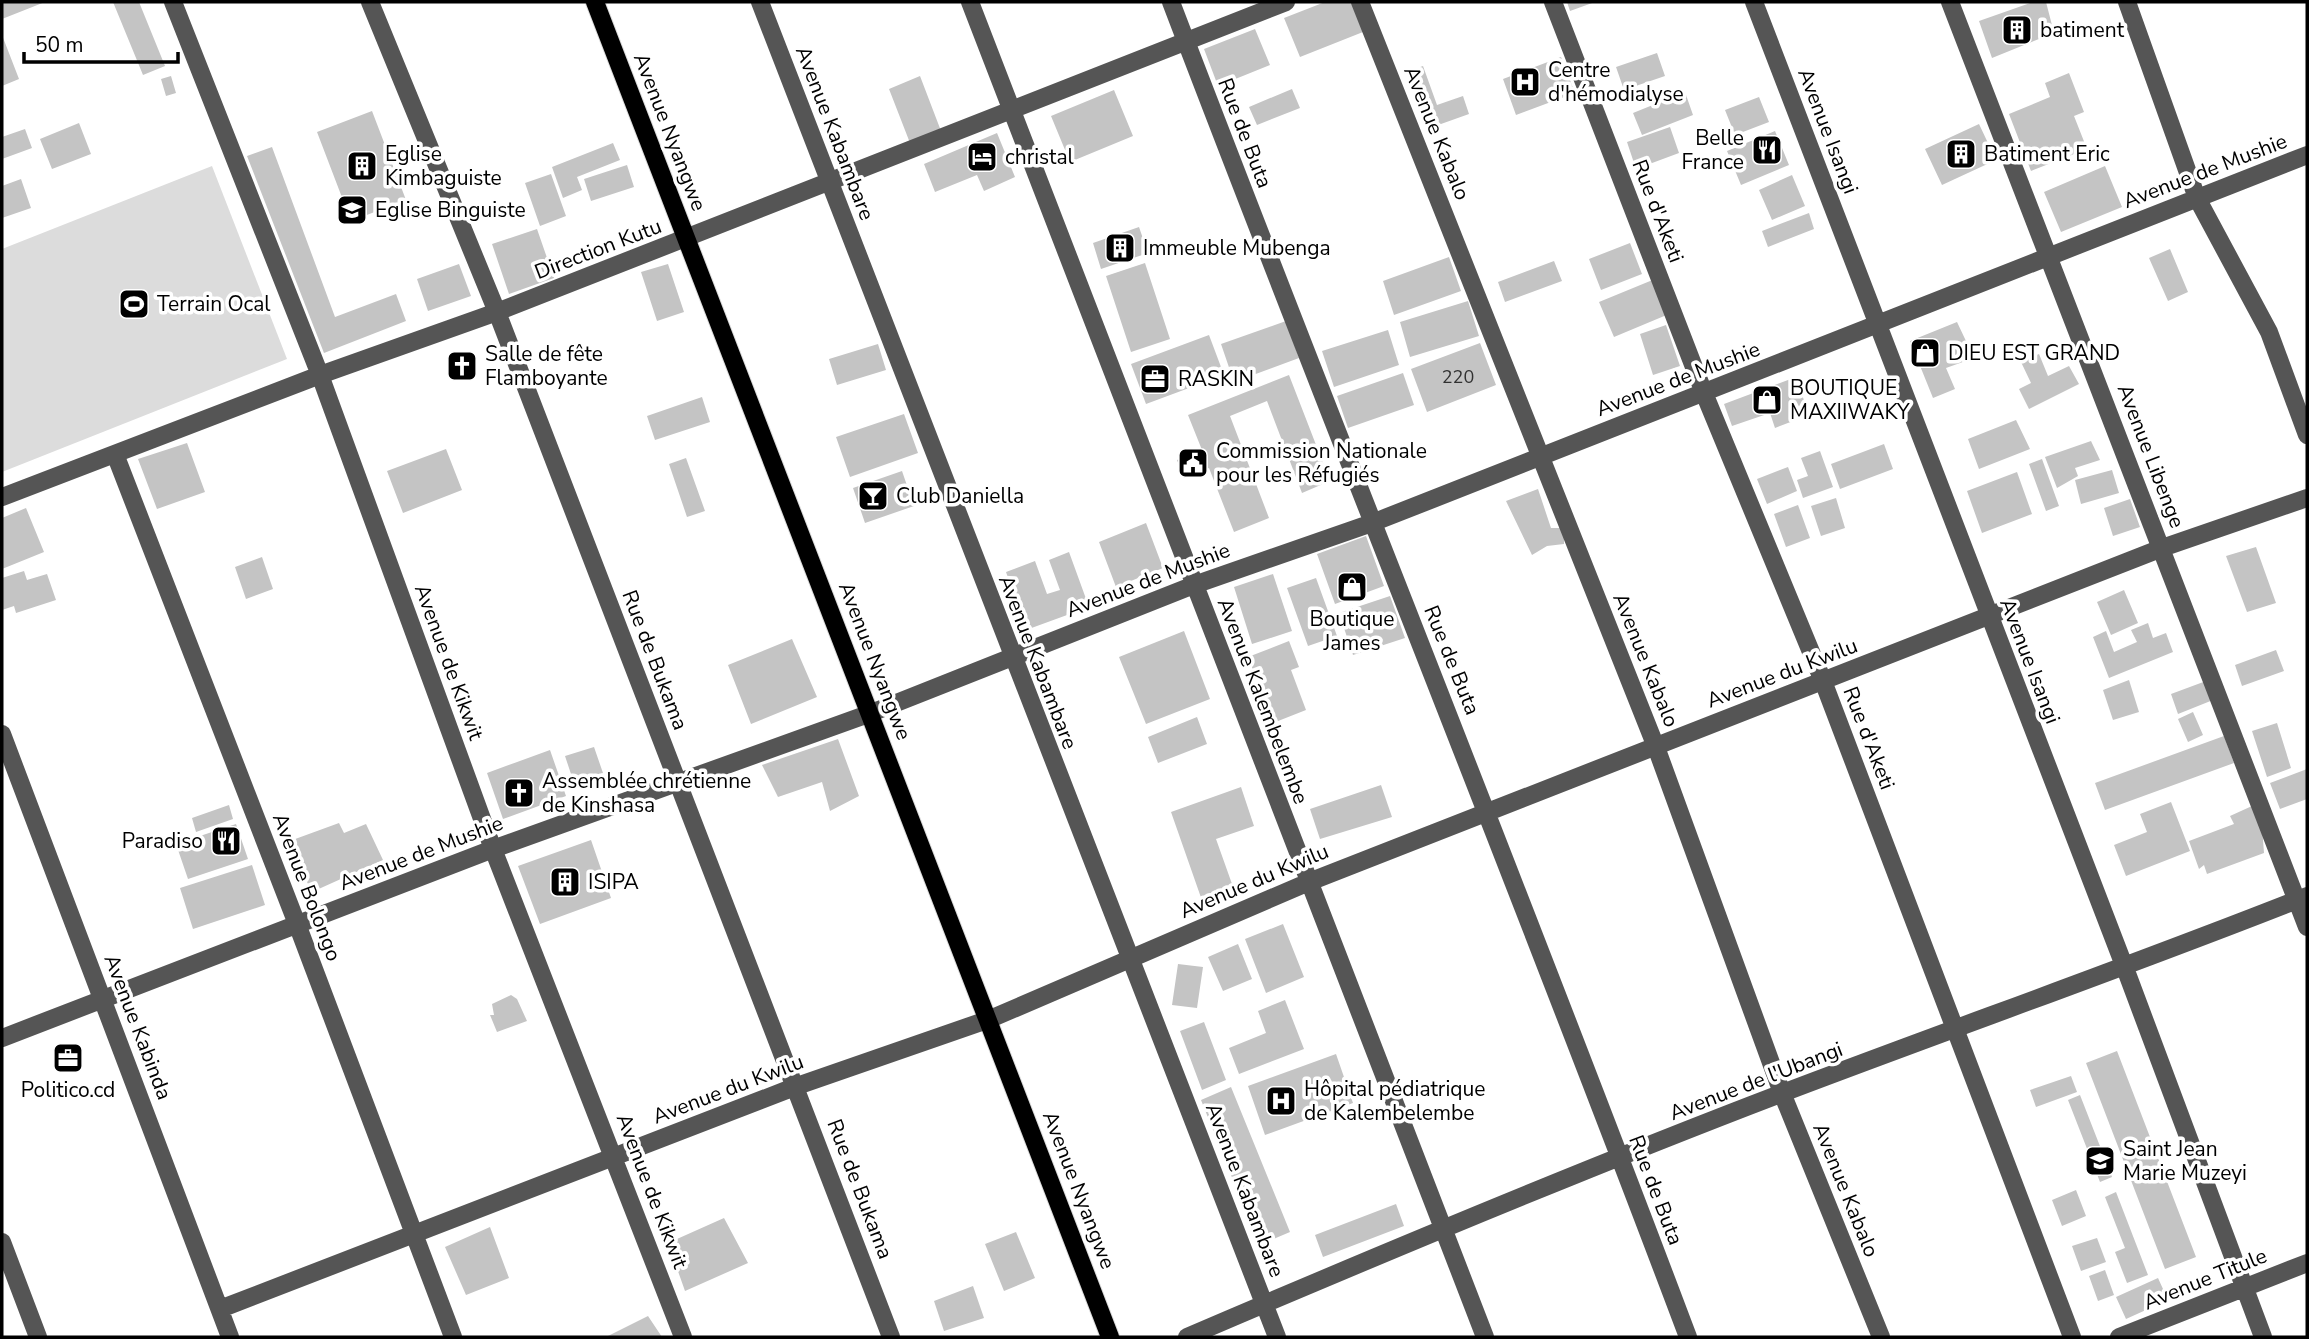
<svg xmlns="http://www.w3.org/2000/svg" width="2309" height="1339" viewBox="0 0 2309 1339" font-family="'Nunito Sans',sans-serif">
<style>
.pitch{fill:#dcdcdc}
.building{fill:#c4c4c4}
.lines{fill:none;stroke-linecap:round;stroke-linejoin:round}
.major-casing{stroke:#dbdbdb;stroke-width:20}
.minor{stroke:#555;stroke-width:18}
.major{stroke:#000;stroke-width:18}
.labels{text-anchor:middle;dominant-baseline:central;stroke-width:7;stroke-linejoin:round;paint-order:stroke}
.number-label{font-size:18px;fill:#313131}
.poi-label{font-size:21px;fill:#000;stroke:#fff;text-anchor:start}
.street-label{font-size:21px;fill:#000;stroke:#fff}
</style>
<rect width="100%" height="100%" fill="#fff"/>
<path class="pitch" d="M212,166L287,359L2,472V249Z"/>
<path class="building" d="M2,2H45L2,19Z
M113,2H139L165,66L143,75Z
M1325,2H1351L1363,32L1300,57L1284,18Z
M1567,2H1595L1570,11Z
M2033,2H2046L2054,33L1992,58L1979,21Z
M1255,29L1270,65L1218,86L1204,49Z
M2,35L19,79L2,86Z
M1657,53L1665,76L1624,90L1616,67Z
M1561,57L1575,93L1516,115L1503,79Z
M1423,66L1437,105L1463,96L1469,114L1427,129L1407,72Z
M2069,73L2084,112L2074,116L2087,149L2031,171L2009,114L2050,97L2045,83Z
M171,76L176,93L166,96L161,79Z
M920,76L941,131L910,143L889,89Z
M1292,89L1300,108L1257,125L1249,107Z
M1114,90L1133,136L1070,162L1051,116Z
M1685,92L1693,115L1642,135L1633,113Z
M1759,97L1769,122L1735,135L1725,110Z
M372,111L406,200L351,221L317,132Z
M79,123L91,154L52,169L40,139Z
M1979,124L1996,160L1942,185L1925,149Z
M1670,127L1679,153L1636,169L1627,142Z
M25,129L32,148L2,159V137Z
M1775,131L1789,165L1741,185L1727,151Z
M997,133L1015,177L984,191L977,175L935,192L924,164Z
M613,143L620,160L577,177L582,190L563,198L552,167Z
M272,147L335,317L396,294L406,321L324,353L247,156Z
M627,165L634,187L591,201L584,179Z
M2105,166L2122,207L2061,232L2044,192Z
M551,174L566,216L540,226L525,183Z
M1792,175L1805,206L1772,220L1759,190Z
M21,179L31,208L2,218V186Z
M1809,213L1814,229L1768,247L1762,231Z
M1139,227L1148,253L1101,269L1093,243Z
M537,229L554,278L509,294L492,244Z
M1630,243L1642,274L1601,290L1589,259Z
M2170,249L2188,292L2168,301L2149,258Z
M1449,257L1461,291L1394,315L1383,281Z
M1554,261L1562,281L1505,302L1498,282Z
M1145,263L1170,339L1131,352L1106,276Z
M459,264L471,296L428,311L417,279Z
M668,264L684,312L657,321L641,272Z
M1655,279L1669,314L1614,337L1599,302Z
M1468,301L1479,336L1410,357L1400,322Z
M1286,321L1299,358L1234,382L1221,344Z
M1957,322L1974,358L1946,368L1955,389L1933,398L1910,341Z
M1666,325L1680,366L1653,375L1640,334Z
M1388,330L1399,365L1334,387L1322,351Z
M1209,335L1224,375L1146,404L1131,364Z
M1480,343L1496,385L1427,412L1411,369Z
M878,344L886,370L837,385L829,359Z
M2039,354L2048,376L2069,366L2079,384L2029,409L2019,389L2031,383L2021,362Z
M1403,373L1414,405L1348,428L1337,396Z
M1289,375L1330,481L1302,493L1267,401L1230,416L1269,518L1234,532L1209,468L1184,478L1177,460L1202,450L1188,415Z
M1796,377L1809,415L1775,428L1770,413L1732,426L1724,404Z
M702,397L710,422L655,440L647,416Z
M904,414L918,453L850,477L836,437Z
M2016,420L2030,449L1979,469L1968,439Z
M2091,441L2100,460L2075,468L2078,476L2057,488L2045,457Z
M187,443L205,492L157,509L138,459Z
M1884,444L1893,469L1840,489L1831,464Z
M446,449L462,490L403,513L387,471Z
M1820,451L1833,487L1803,498L1797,480L1808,476L1801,458Z
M686,458L705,511L687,517L669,464Z
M2042,459L2059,506L2046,511L2029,464Z
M1788,467L1797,491L1767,504L1757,479Z
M2112,470L2119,493L2081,504L2075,480Z
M902,471L914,506L865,523L853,488Z
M2017,472L2032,514L1982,533L1967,491Z
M1538,489L1551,528H1564V544L1547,546L1532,555L1506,501Z
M1836,498L1845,528L1821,536L1811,506Z
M2130,499L2140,527L2113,536L2104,508Z
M1798,505L1810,538L1786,547L1774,514Z
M26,508L44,552L2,569V518Z
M1146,523L1163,568L1116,587L1099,542Z
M1366,536L1384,586L1335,604L1317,554Z
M2256,547L2276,603L2247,612L2226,556Z
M1069,552L1089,607L1026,630L1006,572L1035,561L1047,594L1060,590L1049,560Z
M262,557L273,589L246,599L235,567Z
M24,571L27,580L47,574L56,600L16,613L14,606L2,610V578Z
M1273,574L1292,631L1252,644L1234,587Z
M1316,578L1337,636L1308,646L1287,588Z
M2124,590L2138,623L2111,635L2097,602Z
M1390,596L1405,638L1353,655L1339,613Z
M2148,623L2153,638L2166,633L2173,652L2109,678L2093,637L2106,631L2114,652L2137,642L2131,630Z
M1184,631L1210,699L1146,724L1119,657Z
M792,639L817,697L751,724L728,665Z
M1289,641L1299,667L1291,670L1306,710L1273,723L1248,657Z
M2276,650L2284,671L2242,686L2235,665Z
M2129,680L2139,712L2113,720L2103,690Z
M2206,681L2213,700L2178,714L2171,694Z
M2193,712L2203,735L2188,742L2178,719Z
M1197,717L1207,744L1158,763L1148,737Z
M2277,723L2291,768L2267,777L2252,731Z
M2224,736L2234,763L2105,810L2095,783Z
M838,739L859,796L830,811L822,782L778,797L762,765Z
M594,747L603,773L574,783L565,756Z
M550,750L566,796L503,819L487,773Z
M2307,769V799L2280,809L2270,783Z
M1381,785L1392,817L1320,839L1310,809Z
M1241,787L1254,826L1216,839L1237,898L1205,909L1171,812Z
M2171,802L2190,851L2126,876L2114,845L2147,832L2140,814Z
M229,805L233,819L196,832L192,818Z
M2252,806L2262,827L2264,853L2207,874L2204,865L2199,869L2189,841L2234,824L2230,816Z
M339,823L344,833L366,824L383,860L312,892L287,842Z
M236,824L248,859L188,879L176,844Z
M591,840L611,898L540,924L518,866Z
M252,865L265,905L193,929L180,888Z
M1283,924L1304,977L1266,993L1245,939Z
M1238,944L1252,979L1223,991L1208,957Z
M1178,964L1203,967L1197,1008L1172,1005Z
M511,995L517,999L527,1021L497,1032L490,1015H494L492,1004Z
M1285,1000L1304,1049L1239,1074L1229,1048L1266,1033L1258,1011Z
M1204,1022L1226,1080L1202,1090L1180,1031Z
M2117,1051L2196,1257L2165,1269L2086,1063Z
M1336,1054L1353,1103L1265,1135L1248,1086Z
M2071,1076L2077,1092L2036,1107L2030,1090Z
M1231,1087L1290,1232L1259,1245L1201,1100Z
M2080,1095L2112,1177L2100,1182L2068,1100Z
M2076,1190L2086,1216L2062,1226L2052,1200Z
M2116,1192L2148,1275L2127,1283L2115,1252L2125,1248L2105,1197Z
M1396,1204L1404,1226L1323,1257L1315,1235Z
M724,1218L748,1263L685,1291L668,1243Z
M490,1227L509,1278L466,1295L445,1247Z
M1016,1232L1035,1278L1004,1291L985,1244Z
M2097,1238L2106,1262L2081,1271L2072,1246Z
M2105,1270L2114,1295L2098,1301L2089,1276Z
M2158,1278L2168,1300L2126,1319L2116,1297Z
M973,1286L984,1318L944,1331L934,1301Z
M648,1316L662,1337H606Z"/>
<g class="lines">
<g class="major-casing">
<path id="major" d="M595,2L1110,1337"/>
</g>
<path class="minor" d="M173,2L320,375L493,849L683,1337
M370,2L497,312L891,1337
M760,2L1277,1337
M970,2L1485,1337
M1171,2C1341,448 1520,890 1688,1337
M1360,2L1656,747L1782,1093L1881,1337
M1553,2L1704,393L1823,681L2072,1337
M1754,2L2125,968L2263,1337
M1950,2L2307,927
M2127,2L2197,198L2269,332L2307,435
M115,454L297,924L453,1337
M2,497L320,375L497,312L1286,2
M2,734L230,1337
M2,1038L493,849L871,713L1194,585L1372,523L2307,155
M2,1242L38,1337
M220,1309L797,1086L990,1019L1309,882L2162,548L2307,498
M1187,1337C1383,1253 1581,1170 1780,1094C1956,1027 2133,965 2307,896
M2119,1337L2307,1263"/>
<use href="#major" class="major"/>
</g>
<defs>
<g id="building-square" transform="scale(1.575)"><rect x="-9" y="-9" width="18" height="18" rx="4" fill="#000" stroke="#fff"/><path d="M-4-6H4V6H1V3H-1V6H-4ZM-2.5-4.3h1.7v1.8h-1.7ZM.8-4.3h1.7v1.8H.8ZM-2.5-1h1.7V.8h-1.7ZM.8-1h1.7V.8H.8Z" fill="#fff"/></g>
<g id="hospital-square" transform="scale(1.575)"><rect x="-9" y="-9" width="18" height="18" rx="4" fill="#000" stroke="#fff"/><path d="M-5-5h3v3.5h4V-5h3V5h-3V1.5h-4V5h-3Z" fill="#fff"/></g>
<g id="restaurant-square" transform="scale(1.575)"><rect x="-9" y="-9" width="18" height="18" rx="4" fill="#000" stroke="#fff"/><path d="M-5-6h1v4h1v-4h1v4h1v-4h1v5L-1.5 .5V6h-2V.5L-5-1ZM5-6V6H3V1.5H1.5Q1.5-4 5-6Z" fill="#fff"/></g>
<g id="hotel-square" transform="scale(1.575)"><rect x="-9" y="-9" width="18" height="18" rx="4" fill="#000" stroke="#fff"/><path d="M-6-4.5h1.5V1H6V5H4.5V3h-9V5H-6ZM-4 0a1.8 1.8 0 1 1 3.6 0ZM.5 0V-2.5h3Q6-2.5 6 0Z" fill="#fff"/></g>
<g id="school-square" transform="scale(1.575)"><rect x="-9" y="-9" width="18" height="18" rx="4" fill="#000" stroke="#fff"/><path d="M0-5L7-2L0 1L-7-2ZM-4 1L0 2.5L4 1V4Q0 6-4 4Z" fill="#fff"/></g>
<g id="stadium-square" transform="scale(1.575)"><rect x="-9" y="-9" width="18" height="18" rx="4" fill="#000" stroke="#fff"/><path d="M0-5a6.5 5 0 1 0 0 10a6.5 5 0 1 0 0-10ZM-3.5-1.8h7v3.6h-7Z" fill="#fff"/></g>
<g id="shop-square" transform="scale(1.575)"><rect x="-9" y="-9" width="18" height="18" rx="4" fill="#000" stroke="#fff"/><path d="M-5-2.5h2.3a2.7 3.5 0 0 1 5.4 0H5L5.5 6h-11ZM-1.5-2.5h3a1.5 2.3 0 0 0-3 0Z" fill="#fff"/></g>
<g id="church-square" transform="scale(1.575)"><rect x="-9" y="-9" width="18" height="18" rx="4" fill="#000" stroke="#fff"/><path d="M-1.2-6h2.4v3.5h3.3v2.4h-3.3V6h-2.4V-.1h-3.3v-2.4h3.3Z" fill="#fff"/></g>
<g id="office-square" transform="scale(1.575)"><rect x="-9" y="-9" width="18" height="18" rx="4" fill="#000" stroke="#fff"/><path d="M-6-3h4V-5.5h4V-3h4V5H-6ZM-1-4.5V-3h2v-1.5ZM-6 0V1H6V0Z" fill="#fff"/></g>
<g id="civic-square" transform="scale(1.575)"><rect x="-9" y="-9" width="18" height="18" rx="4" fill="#000" stroke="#fff"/><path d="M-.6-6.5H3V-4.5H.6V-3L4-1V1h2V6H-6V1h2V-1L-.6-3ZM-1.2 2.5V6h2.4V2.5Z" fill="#fff"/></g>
<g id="bar-square" transform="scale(1.575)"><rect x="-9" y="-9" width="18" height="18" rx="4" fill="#000" stroke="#fff"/><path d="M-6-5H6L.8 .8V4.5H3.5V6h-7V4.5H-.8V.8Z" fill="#fff"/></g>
</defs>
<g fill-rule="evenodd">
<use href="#building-square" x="2017" y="30"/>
<use href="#hospital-square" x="1525" y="82"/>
<use href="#restaurant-square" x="1767" y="150"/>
<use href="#building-square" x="1961" y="154"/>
<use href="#hotel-square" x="982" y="157"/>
<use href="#building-square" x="362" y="166"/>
<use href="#school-square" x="352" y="210"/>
<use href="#building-square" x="1120" y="248"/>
<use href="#stadium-square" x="134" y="304"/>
<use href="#shop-square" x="1925" y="353"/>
<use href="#church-square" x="462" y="366"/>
<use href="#office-square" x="1155" y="379"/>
<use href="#shop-square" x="1767" y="400"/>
<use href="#civic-square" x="1193" y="463"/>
<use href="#bar-square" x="873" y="496"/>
<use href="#shop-square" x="1352" y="587"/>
<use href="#church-square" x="519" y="793"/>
<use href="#restaurant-square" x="226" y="841"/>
<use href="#building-square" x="565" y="882"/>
<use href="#office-square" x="68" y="1058"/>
<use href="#hospital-square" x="1281" y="1101"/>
<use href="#school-square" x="2100" y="1161"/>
</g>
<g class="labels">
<g class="number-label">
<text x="1458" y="377">220</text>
</g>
<g class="poi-label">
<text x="2040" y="30">batiment</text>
<text x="1548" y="70">Centre<tspan x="1548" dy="24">d'hémodialyse</tspan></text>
<text x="1744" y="138" text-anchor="end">Belle<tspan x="1744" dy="24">France</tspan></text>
<text x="385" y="154">Eglise<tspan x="385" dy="24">Kimbaguiste</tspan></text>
<text x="1984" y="154">Batiment Eric</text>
<text x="1005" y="157">christal</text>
<text x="375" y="210">Eglise Binguiste</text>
<text x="1143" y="248">Immeuble Mubenga</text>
<text x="157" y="304">Terrain Ocal</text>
<text x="1948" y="353">DIEU EST GRAND</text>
<text x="485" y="354">Salle de fête<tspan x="485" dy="24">Flamboyante</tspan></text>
<text x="1178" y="379">RASKIN</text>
<text x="1790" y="388">BOUTIQUE<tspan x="1790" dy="24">MAXIIWAKY</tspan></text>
<text x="1216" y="451">Commission Nationale<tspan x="1216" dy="24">pour les Réfugiés</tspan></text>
<text x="896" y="496">Club Daniella</text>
<text x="1352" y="619" text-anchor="middle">Boutique<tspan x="1352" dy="24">James</tspan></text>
<text x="542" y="781">Assemblée chrétienne<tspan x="542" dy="24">de Kinshasa</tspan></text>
<text x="203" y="841" text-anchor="end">Paradiso</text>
<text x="588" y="882">ISIPA</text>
<text x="1304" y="1089">Hôpital pédiatrique<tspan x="1304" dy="24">de Kalembelembe</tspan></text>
<text x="68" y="1090" text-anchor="middle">Politico.cd</text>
<text x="2123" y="1149">Saint Jean<tspan x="2123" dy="24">Marie Muzeyi</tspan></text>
</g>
<g class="street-label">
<text transform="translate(1828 131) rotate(69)">Avenue Isangi</text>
<text transform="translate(670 132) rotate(69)">Avenue Nyangwe</text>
<text transform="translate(835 133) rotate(69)">Avenue Kabambare</text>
<text transform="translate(1245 133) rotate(69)">Rue de Buta</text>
<text transform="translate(1437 133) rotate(68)">Avenue Kabalo</text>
<text transform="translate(2205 171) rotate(-21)">Avenue de Mushie</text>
<text transform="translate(1658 211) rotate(69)">Rue d'Aketi</text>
<text transform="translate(598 249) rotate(-21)">Direction Kutu</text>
<text transform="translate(1678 379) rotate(-21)">Avenue de Mushie</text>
<text transform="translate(2151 456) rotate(69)">Avenue Libenge</text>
<text transform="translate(1148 580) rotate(-21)">Avenue de Mushie</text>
<text transform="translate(655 660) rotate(69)">Rue de Bukama</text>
<text transform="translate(1452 660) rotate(68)">Rue de Buta</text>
<text transform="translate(1646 660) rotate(68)">Avenue Kabalo</text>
<text transform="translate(875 661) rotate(69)">Avenue Nyangwe</text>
<text transform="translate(2030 661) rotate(69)">Avenue Isangi</text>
<text transform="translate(449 662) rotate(70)">Avenue de Kikwit</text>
<text transform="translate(1038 662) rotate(69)">Avenue Kabambare</text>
<text transform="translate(1782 673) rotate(-21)">Avenue du Kwilu</text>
<text transform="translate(1263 701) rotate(69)">Avenue Kalembelembe</text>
<text transform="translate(1869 738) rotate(69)">Rue d'Aketi</text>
<text transform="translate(421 853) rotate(-21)">Avenue de Mushie</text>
<text transform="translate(1254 881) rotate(-23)">Avenue du Kwilu</text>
<text transform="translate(307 887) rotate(69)">Avenue Bolongo</text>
<text transform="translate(138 1027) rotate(69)">Avenue Kabinda</text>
<text transform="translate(1756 1081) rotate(-21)">Avenue de l'Ubangi</text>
<text transform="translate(728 1089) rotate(-21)">Avenue du Kwilu</text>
<text transform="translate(860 1189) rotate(69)">Rue de Bukama</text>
<text transform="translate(1079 1190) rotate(69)">Avenue Nyangwe</text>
<text transform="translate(1245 1190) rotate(69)">Avenue Kabambare</text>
<text transform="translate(1656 1190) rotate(69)">Rue de Buta</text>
<text transform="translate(1846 1190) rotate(68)">Avenue Kabalo</text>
<text transform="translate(652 1191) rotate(69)">Avenue de Kikwit</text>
<text transform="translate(2205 1279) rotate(-22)">Avenue Titule</text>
</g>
</g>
<rect width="2309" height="1339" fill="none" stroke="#000000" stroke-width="7"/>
<path d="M24 52v10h154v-10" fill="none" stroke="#000000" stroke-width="3.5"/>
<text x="35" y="52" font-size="21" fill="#000000" stroke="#ffffff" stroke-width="5" paint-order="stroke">50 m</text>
</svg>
